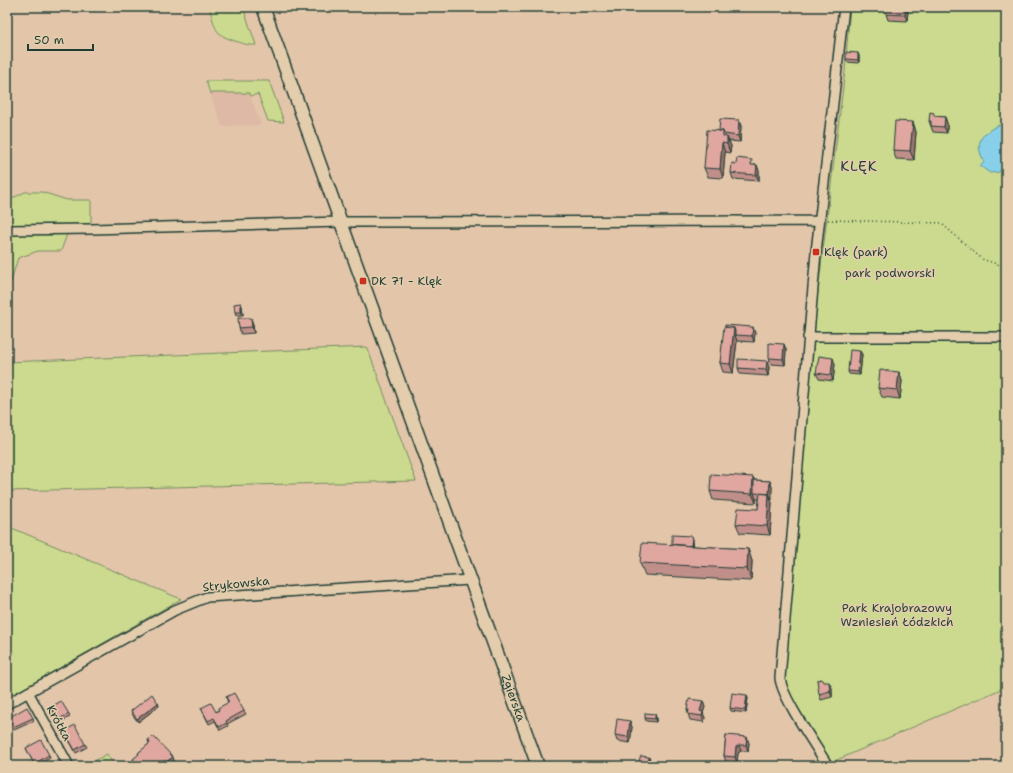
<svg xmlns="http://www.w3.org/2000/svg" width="1013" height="773" viewBox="0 0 1013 773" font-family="'Shantell Sans',sans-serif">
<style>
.built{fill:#deb9a5}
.green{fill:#cbda8e;stroke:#758c61}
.water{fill:#88d0e9;stroke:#5e95a1}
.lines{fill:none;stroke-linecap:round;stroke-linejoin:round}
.minor-casing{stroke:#1f3d34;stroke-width:12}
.major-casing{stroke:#1f3d34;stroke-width:15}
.path{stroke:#1f3d34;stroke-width:1.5;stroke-dasharray:1 3;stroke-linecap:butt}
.minor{stroke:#e4cdad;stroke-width:9}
.major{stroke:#e4cdad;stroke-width:12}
.wall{fill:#c18f8a;stroke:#1f3d34}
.shaded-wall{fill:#9d7470;stroke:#1f3d34}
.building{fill:#e0a6a0;stroke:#1f3d34}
.poi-dot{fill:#c8321e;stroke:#e4cdad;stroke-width:1.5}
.labels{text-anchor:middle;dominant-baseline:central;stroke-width:3;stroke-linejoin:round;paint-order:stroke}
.poi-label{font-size:12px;fill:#1f3d34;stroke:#e4cdad;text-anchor:start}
.park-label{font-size:12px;fill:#284538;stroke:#e4cdad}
.street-label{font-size:12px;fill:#1f3d34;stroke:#e4cdad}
.quarter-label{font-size:14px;letter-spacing:1px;fill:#1f3d34;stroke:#e4cdad}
</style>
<rect width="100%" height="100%" fill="#e3c5aa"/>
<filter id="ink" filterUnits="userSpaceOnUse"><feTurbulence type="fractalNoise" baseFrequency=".025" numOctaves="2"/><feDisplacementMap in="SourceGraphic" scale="8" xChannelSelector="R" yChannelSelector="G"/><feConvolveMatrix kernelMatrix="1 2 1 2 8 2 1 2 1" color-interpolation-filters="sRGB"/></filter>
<g filter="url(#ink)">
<path class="built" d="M210,93H249L261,125L222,126Z"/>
<path class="green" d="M209,7H243L256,45C248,46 243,43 235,41C213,34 216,28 209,7Z
M850,7H1006V687L832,762L796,706L782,679L812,340L845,71Z
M206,81H269L284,122L268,121L258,94L251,96L249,93H210Z
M25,192H42L67,200H91V224L7,225V201Z
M67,234L61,251H38L18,258L7,294V235Z
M367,347L416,481L7,491V362Z
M7,526L181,599L7,698Z
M107,754L114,766H85Z"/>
<path class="water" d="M1006,122V162L999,172L990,173L980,166L984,161C971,138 987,130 1006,122Z"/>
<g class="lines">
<g class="minor-casing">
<path id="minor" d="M7,230L92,229L341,222L819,221
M808,337H1006
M28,692L69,766
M7,704L175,610L207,597L470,580
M828,766C816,746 782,698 780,678L816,252L844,7"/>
</g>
<g class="major-casing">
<g id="major">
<path id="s1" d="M263,7L538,766"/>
</g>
</g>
<path class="path" d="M828,220L941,223L982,259L1006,267"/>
<use href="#minor" class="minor"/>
<use href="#major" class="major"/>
</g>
<path class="wall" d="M908,11L907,21L888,20L886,14Z
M858,53L859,56V63L847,62L846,59Z
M936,116L945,117L947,123V133L933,132L929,121Z
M739,120L741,126L740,142L729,141L731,146L730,153L725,152L723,178L708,177L704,168L719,131Z
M913,122L916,132L914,160L896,159L893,150Z
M754,165H757L759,171V181L733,179L731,173Z
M242,306L243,315H236L235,312Z
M253,324L254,333L241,334L239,328Z
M725,327L755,333L754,342L737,341L733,373L723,372L720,363Z
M784,344L786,350L785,365L771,364L769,358Z
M862,354L860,375L849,374L848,371Z
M835,364L833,381L819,379L816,373Z
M769,367L768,376L740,374L738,368Z
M899,372L902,381L900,399L882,397L878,388Z
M753,477L754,480L770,481L772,487L771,500L772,503L770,535L740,533L736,524L758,509L759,499H756V503L713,500L710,491Z
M693,539V546L748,549L752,561L751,581L645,575L640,563L672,544Z
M829,682L832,688V697L821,700L819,694Z
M226,697L244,711L246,714L227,724L228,726L220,730L215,721L209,724L201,708L216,712L228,703Z
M748,698L746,713L731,711L730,708Z
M158,703L159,706L138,722L132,714L131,711Z
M51,707L69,714L70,717L60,722L52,710Z
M705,707L703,713L705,718L704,722L690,720L687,710Z
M656,717V722L646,721L645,718Z
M8,718H33L34,721L14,730Z
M630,721L632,727L630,743L617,741L615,735Z
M64,731L85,744L87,747L76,753Z
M726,735L749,743L748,751H741L738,753L737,763L726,762L724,756Z
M148,740L175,763L171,766H136L133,759L139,755L138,753L149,744Z
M26,748L49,755L50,758L36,766H35Z"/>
<path class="shaded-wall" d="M906,7H907L908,11L907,21L905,15Z
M858,53L859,56V63L858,60Z
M945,117L947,123V133L944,127Z
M739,120L741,126L740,142L738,136Z
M913,122L916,132L914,160L910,151Z
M727,137L731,146L730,153L727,144Z
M722,143L725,152L723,178L720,169Z
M757,165L759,171V181L756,175Z
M241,303L242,306L243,315L241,312Z
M251,318L253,324L254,333L252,327Z
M753,327L755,333L754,342L752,336Z
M734,328L737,335H735L737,341L733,373L730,364Z
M784,344L786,350L785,365L783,359Z
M860,351L862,354L860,375L858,372Z
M833,358L835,364L833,381L831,375Z
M767,361L769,367L768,376L766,370Z
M899,372L902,381L900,399L897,390Z
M753,477L757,486L754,493L756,499V503L752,494Z
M770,481L772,487V500L769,494Z
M769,494L772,503L770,535L767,526Z
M692,536L693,539L692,551L691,548Z
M748,549L752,561L751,581L747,569Z
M829,682L832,688V697L830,691Z
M747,695L748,698L746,713L745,710Z
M703,701L705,707L703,713L705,718L704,722L700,711Z
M158,703L159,706L138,722L137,719Z
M655,714L656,717V722L655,719Z
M630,721L632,727L630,743L628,737Z
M747,737L749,743L748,751L746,745Z
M739,745L741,751L738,753L737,763L735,757L736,747Z
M173,757L175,763L171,766H167L166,762Z
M649,757L651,763V766H648Z
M164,761L166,766H157Z"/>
<path class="building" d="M886,7H906L905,15L886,14Z
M846,52L858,53V60L846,59Z
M930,112L934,113V116L945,117L944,127L931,126V121H929Z
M720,119L739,120L738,136L724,134L723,131H719Z
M895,121L913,122L910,151L893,150Z
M707,130L723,131V136L727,137V144L722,143L720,169L704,168Z
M737,158L752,160L751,165H757L756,175L731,173L732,163L736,164Z
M241,303V312H235L234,304Z
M238,318H251L252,327L239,328Z
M725,325L753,327L752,336L735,335V331L734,328L725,327Z
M724,327L734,328L730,364L720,363Z
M769,343L784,344L783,359L769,358Z
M850,350L860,351L858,372L848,371Z
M819,356L833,358L831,375L816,373Z
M738,359L767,361L766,370L738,368Z
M880,370L899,372L897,390L878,388Z
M711,474L753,477L752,494L710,491Z
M754,480L770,481L769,494L754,493Z
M760,493L769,494L767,526L736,524L738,508L758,509Z
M672,535L692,536L691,546L672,544Z
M642,543L748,549L747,569L640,563Z
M822,679L823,682H829L830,691L819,694L817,680Z
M234,693L244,711L226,721L227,723L219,727L214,718L208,721L201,708L211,703L216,712L219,710L218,708L229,702L226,697Z
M732,693L747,695L745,710L730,708Z
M152,694L158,703L137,719L131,711Z
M689,699L703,701L700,711L703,712L702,716L688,714L689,710H687Z
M61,701L69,714L59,719L51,707Z
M27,707L33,718L13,727L8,718Z
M645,713L655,714V719L645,718Z
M617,719L630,721L628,737L615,735Z
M75,725L85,744L75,750L64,731Z
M726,735L747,737L746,745H739L736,747L735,757L724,756Z
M153,736L173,757L166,762L164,761L157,766H139L133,759L139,754L138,753L150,743L148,740Z
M41,740L49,755L34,764L26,748Z
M641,756L649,757L648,766H636Z"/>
</g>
<g class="poi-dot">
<rect x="812" y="248" width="8" height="8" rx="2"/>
<rect x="359" y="277" width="8" height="8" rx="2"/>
</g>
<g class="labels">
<g class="poi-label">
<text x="824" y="252">Klęk (park)</text>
<text x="371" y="281">DK 71 - Klęk</text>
</g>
<g class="park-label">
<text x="890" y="273">park podworski</text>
<text x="897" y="608">Park Krajobrazowy<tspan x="897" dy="14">Wzniesień Łódzkich</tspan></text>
</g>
<g class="street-label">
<text transform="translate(236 584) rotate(-6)">Strykowska</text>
<text stroke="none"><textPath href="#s1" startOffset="735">Zgierska</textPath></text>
<text transform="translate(59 723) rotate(61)">Krótka</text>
</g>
<g class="quarter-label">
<text x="859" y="166">KLĘK</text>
</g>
</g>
<rect width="1013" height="773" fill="none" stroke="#e4cdad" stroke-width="24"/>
<rect x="12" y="12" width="989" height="749" fill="none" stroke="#1f3d34" stroke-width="1.5" filter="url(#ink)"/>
<path d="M28 44v6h65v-6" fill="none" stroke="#1f3d34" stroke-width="2"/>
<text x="34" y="44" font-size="12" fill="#1f3d34" stroke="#e4cdad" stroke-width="3" paint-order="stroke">50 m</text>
</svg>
